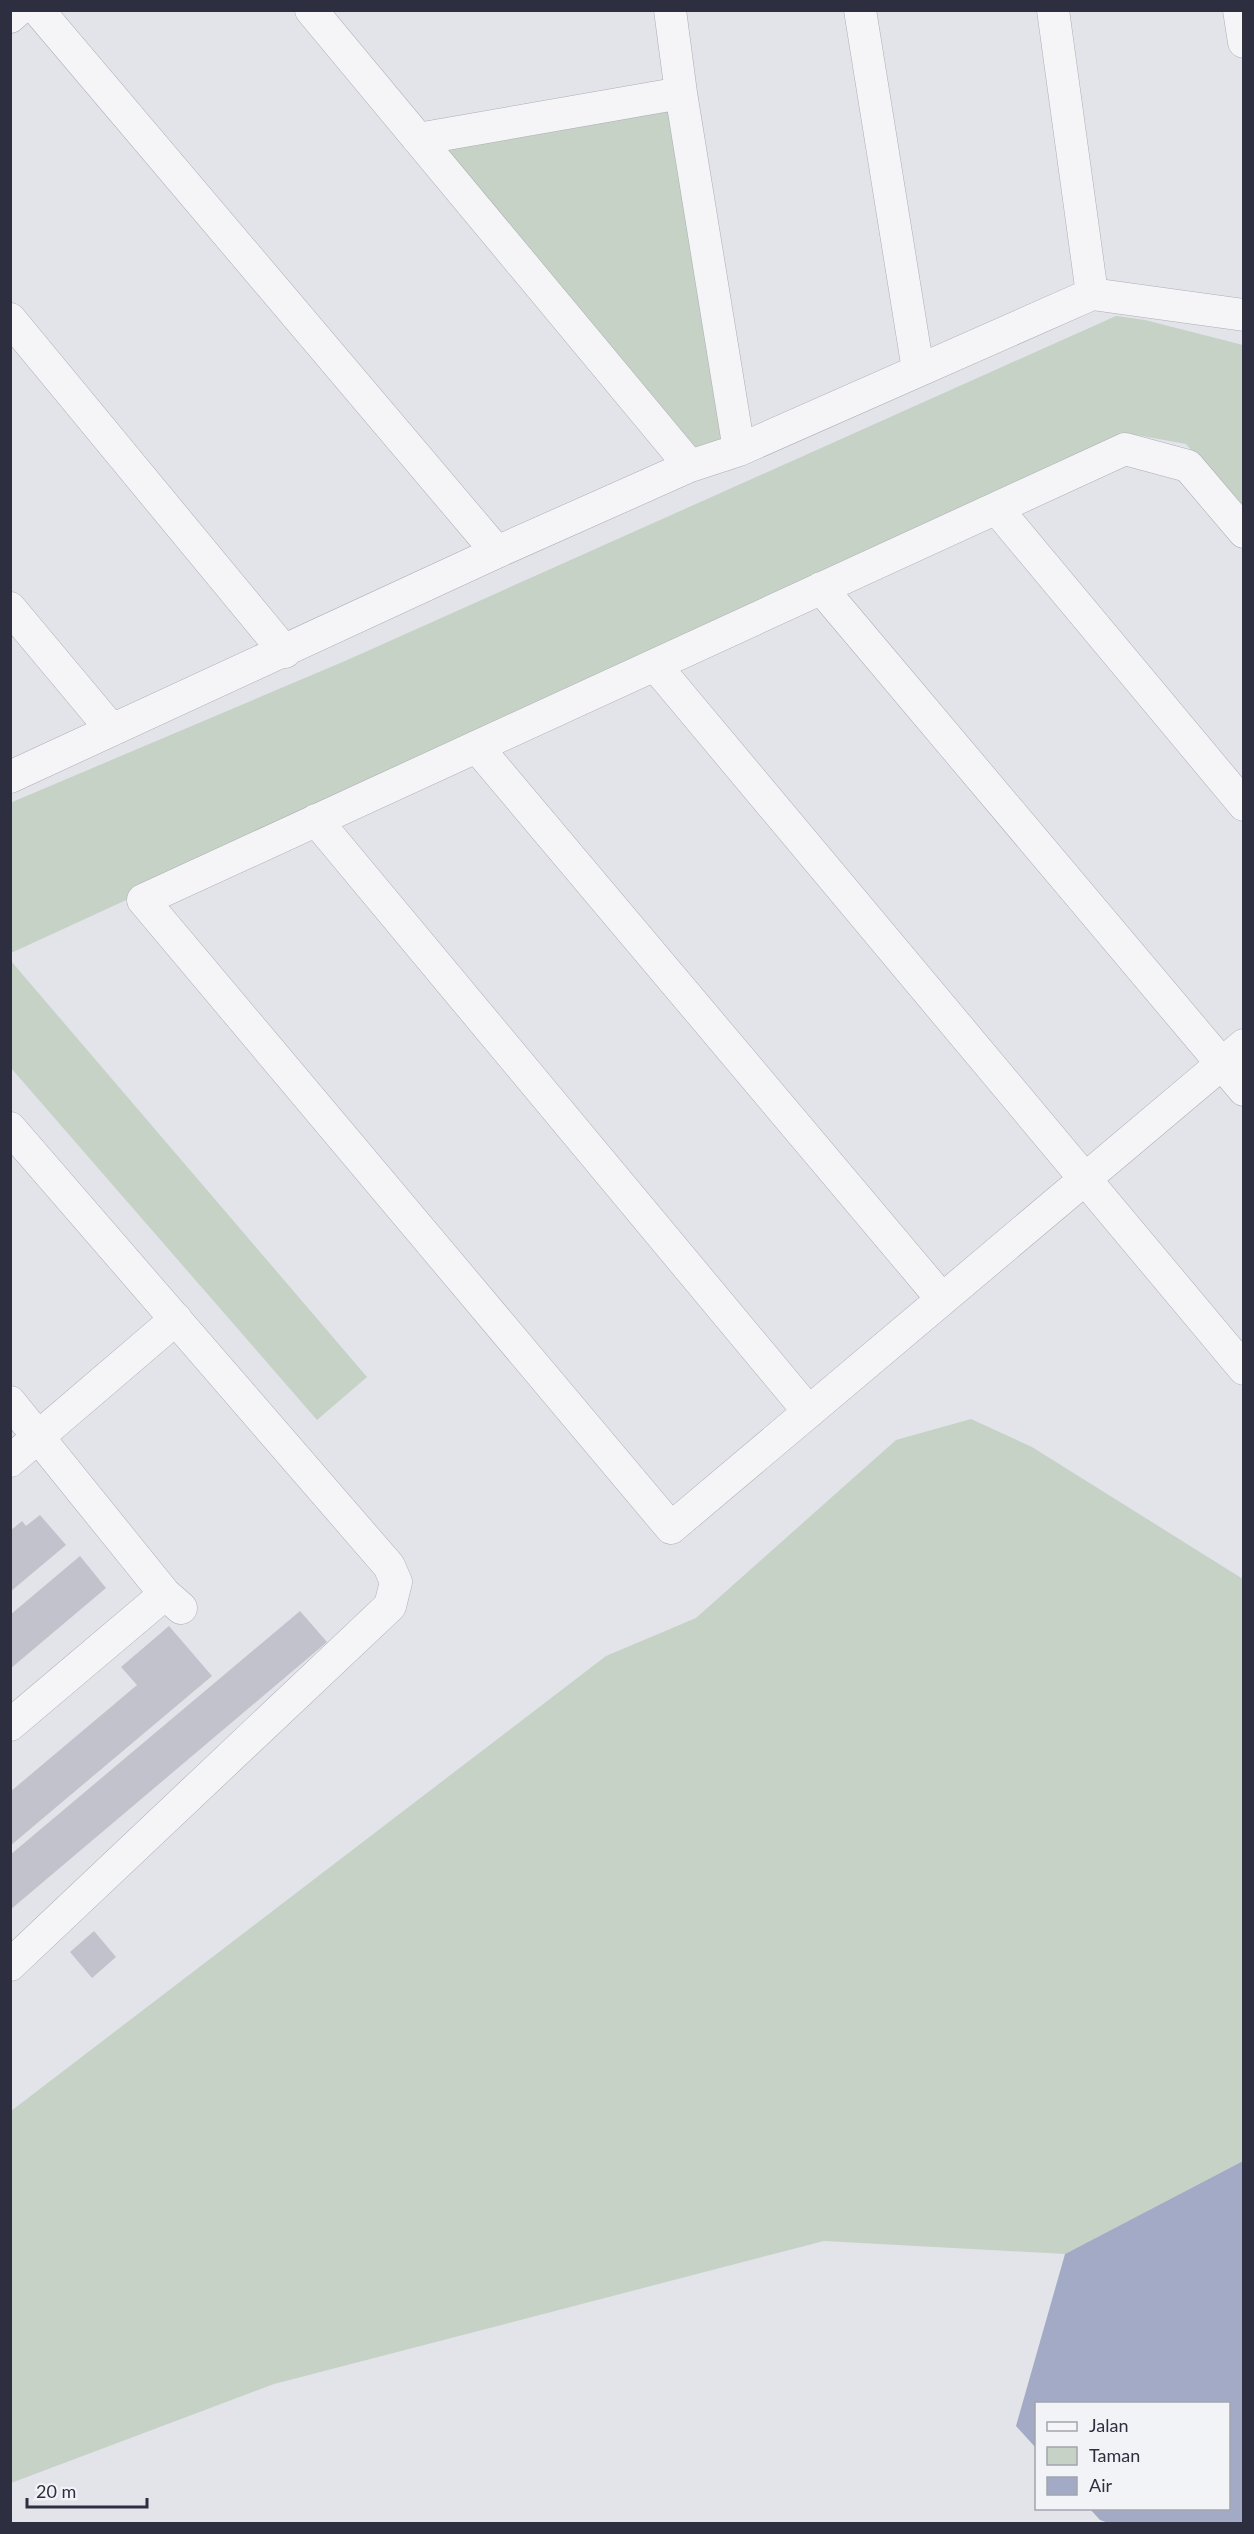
<svg xmlns="http://www.w3.org/2000/svg" width="1254" height="2534" viewBox="0 0 1254 2534" font-family="Lato,sans-serif">
<style>
.green{fill:#c5d2c5}
.water{fill:#a2aac5}
.building{fill:#c1c2cc}
.lines{fill:none;stroke-linecap:round;stroke-linejoin:round}
.minor-casing{stroke:#acaeb6;stroke-width:33}
.minor{stroke:#f5f5f8;stroke-width:32}
</style>
<rect width="100%" height="100%" fill="#e3e4e9"/>
<path class="green" d="M681,93L739,450L690,466L418,139Z
M1116,316L1145,320L1243,345V511L1186,444L1137,435L11,953L10,803L345,661Z
M11,961L367,1377L317,1420L11,1068Z
M971,1419L1032,1447L1243,1579V2161L1065,2254L824,2241L274,2384L11,2483V2111L606,1656L696,1618L896,1440Z"/>
<path class="water" d="M1243,2161V2523L1111,2524L1100,2520L1090,2509L1228,2508V2404H1036V2448L1016,2426L1065,2254Z"/>
<path class="building" d="M40,1515L66,1545L10,1592V1531L22,1521L26,1526Z
M80,1556L106,1588L10,1669V1615Z
M300,1611L327,1642L10,1910V1855Z
M169,1626L212,1676L10,1846V1792L137,1685L121,1667Z
M94,1931L116,1957L92,1978L70,1952Z"/>
<g class="lines">
<g class="minor-casing">
<path id="minor" d="M38,10L497,552
M311,10L690,466
M670,10L681,93L739,450
M860,10L918,370
M1053,10L1092,294
M1239,10L1244,42
M10,17L18,10
M418,139L681,93
M10,319L285,652
M997,509L1244,805
M1244,532L1188,466L1125,449L143,900L671,1528L1244,1045
M821,588L1244,1090
M10,608L112,730
M655,665L1244,1369
M477,747L942,1299
M10,777L497,552L690,466L739,450L1092,294L1244,315
M316,820L809,1412
M10,1128L389,1566L396,1582L390,1606L10,1965
M10,1402L165,1594L181,1608
M10,1461L176,1319
M10,1725L165,1594"/>
</g>
<use href="#minor" class="minor"/>
</g>
<rect width="1254" height="2534" fill="none" stroke="#2d2f40" stroke-width="24"/>
<rect x="1035" y="2402" width="195" height="108" fill="#f2f3f7" stroke="#a3a5ae" stroke-width="1.5"/>
<rect x="1047" y="2422" width="30" height="9" fill="#f5f5f8" stroke="#a3a5ae" stroke-width="1.5"/>
<text x="1089" y="2432" font-size="18" fill="#2d2f40">Jalan</text>
<rect x="1047" y="2447" width="30" height="18" fill="#c5d2c5" stroke="#a3a5ae" stroke-width="1.5"/>
<text x="1089" y="2462" font-size="18" fill="#2d2f40">Taman</text>
<rect x="1047" y="2477" width="30" height="18" fill="#a2aac5" stroke="#a3a5ae" stroke-width="1.5"/>
<text x="1089" y="2492" font-size="18" fill="#2d2f40">Air</text>
<path d="M27 2498v9h120v-9" fill="none" stroke="#2d2f40" stroke-width="3"/>
<text x="36" y="2498" font-size="18" fill="#2d2f40" stroke="#f2f3f7" stroke-width="4.5" paint-order="stroke">20 m</text>
</svg>
